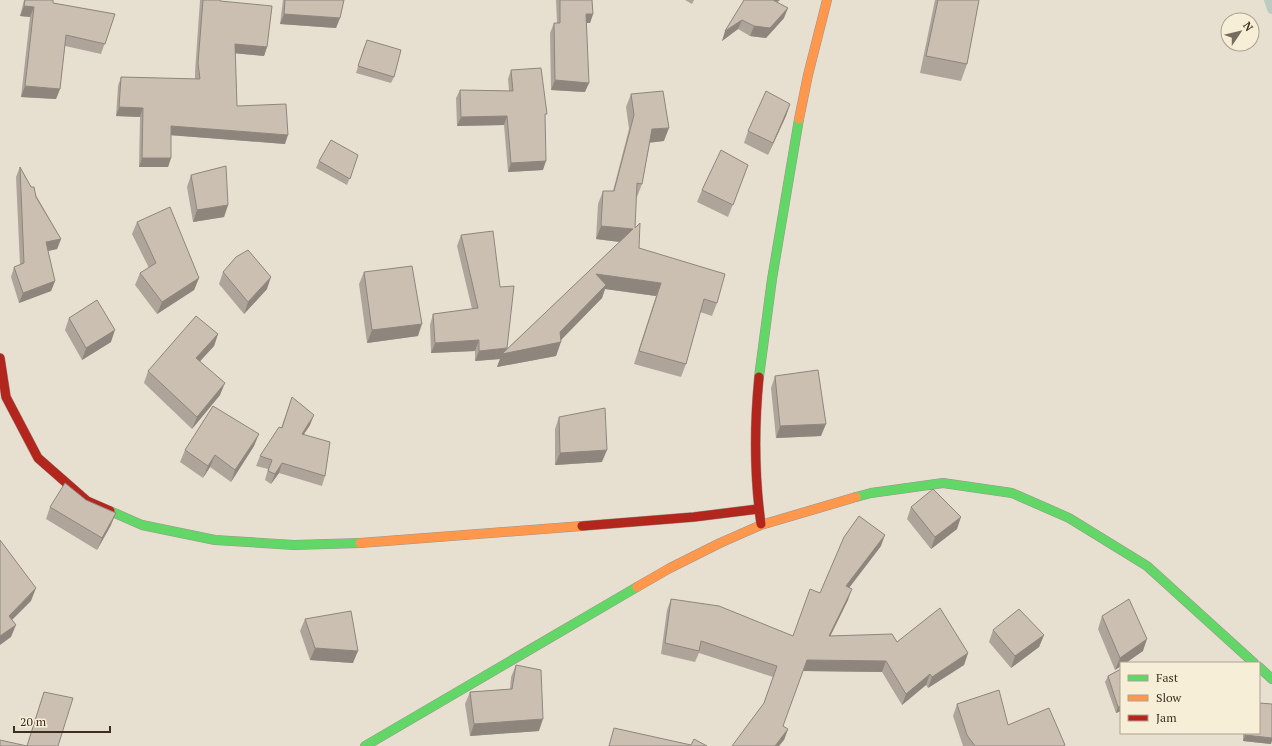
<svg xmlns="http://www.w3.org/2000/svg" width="1272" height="746" viewBox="0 0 1272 746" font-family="'PT Serif',serif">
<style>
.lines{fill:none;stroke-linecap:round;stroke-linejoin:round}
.stream{stroke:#bcccc2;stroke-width:10}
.fast-casing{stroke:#9c958a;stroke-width:10}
.slow-casing{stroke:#9c958a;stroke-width:10}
.jam-casing{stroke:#9c958a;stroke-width:10}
.fast{stroke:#63d668;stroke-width:9}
.slow{stroke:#ff974d;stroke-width:9}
.jam{stroke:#b3261e;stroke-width:9}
.wall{fill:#afa499}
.shaded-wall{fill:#8e867d}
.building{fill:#cbbfb2;stroke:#8e867d}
</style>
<rect width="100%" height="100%" fill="#e7e0d1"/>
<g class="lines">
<path class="stream" d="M1269,0L1272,9"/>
<g class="fast-casing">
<path id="fast" d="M759,377L772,279L799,119
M856,497L871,493L943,483L1012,493L1069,518L1147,566L1254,663
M110,511L142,525L215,540L294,545L360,543
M1259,667L1272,679
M365,746L637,587"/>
</g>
<g class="slow-casing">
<path id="slow" d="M799,119L808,75L827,0
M360,543L582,526
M637,587L670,568L720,543L761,525L856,497"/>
</g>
<g class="jam-casing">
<path id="jam" d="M0,358L6,397L38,458L87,501L110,511
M759,377C754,428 754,474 761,524
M582,526L694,517L758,509"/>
</g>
<use href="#fast" class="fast"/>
<use href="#slow" class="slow"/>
<use href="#jam" class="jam"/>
</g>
<path class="wall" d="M24,0H53V3L115,14L101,54L65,46L60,89L56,99L21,97L30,17L20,16Z
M200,0H220V1L267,47L264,56L235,53L237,106L285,144L171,135V158L168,167H139L140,117L116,116L118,86L121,77L195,79V72Z
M283,0H344L340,18L336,28L280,24Z
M556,0H592L593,14L590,23H587L585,92L551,90L550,33L554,23H557Z
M685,0H694L692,4Z
M744,0L777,2L784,18L766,38L750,36L738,29L722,41Z
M935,0H979L967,64L961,81L920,73Z
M364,47L394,77L391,83L356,73Z
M511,70L545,119L543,170L508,172L504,125L457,126L456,98L460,90L509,91L508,79Z
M631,94L664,141L650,142L642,184L637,197H636L635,228L639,248L717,303L712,316L700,312L686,364L681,377L634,364L656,296L605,289L602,298L561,340L556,356L497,367L500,359L475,361V351L431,353L430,325L433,314L472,309L457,246L461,235L506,350L620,242L596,239L598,204L603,191H613L629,129L626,107Z
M790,104L786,116L768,155L744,143L748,131Z
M358,155L347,185L316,168L319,161Z
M748,165L728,217L697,202L702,190Z
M20,167L61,239L57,249L48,251L55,281L51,291L19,303L11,277L14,267L20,265L16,177Z
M191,175L228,205L224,217L193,222L187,187Z
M137,222L199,278L194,290L157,314L135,285L140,273L149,268L132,234Z
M223,272L267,289L244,314L219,284Z
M364,272L418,336L367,343L359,284Z
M69,318L111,342L82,360L65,330Z
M218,334L214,346L200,361L220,395L192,429L144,383L148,371Z
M775,376L821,436L776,438L771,388Z
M292,397L310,425L304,434L325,476L322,486L279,473L271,484L265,480L268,469L256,466L260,456L281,428Z
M559,417L602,462L555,465V429Z
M254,446L231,482L210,467L203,478L180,462L185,450Z
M50,507L111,525L97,550L46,519Z
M911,507L957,529L931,549L907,519Z
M881,546L849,588L848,600L830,636L897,642L968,653L964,665L928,688L926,685L902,705L882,672L803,671L783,726L788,729L784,740L764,703L773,677L699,653L695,662L661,654L667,610L671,599L793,636L820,593Z
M1102,616L1143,651L1121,663V666L1115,670L1098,629Z
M305,619L353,663L310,660L300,631Z
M993,630L1044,635L1039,647L1011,668L989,642Z
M516,665L539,731L470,736L465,704L470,692L510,689L511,677Z
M1121,669V711L1116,713L1105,682L1108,676Z
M44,692L58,746H27L40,704Z
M957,704L1008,725L1065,746H963L953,716Z
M1243,733H1259L1271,744L1243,741Z"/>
<path class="shaded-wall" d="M771,0H780L768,9Z
M24,6L34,7L30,17L20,16Z
M788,8L784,18L766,38L750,36L754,26Z
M284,14L340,18L336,28L280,24Z
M586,14H593L590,23H583Z
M742,20L738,29L722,41L725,31Z
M235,44L267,47L264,56L232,53Z
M555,80L589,83L585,92L551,90Z
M25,86L60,89L56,99L21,97Z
M790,104L786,116L768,155L773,143Z
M119,107L143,108L140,117L116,116Z
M507,116L504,125L457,126L461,117Z
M171,126L288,135L285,144L168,135Z
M669,128L664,141L648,143L652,129Z
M142,158H171L168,167H139Z
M546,161L543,170L508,172L511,163Z
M228,205L224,217L193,222L197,210Z
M601,226L633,229L628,243L596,239Z
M61,239L57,249L43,252L46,242Z
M596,274L661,283L656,296L605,289L602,298L558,343L561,342L556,356L497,367L500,359L475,361L479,351L507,348L505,353L560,332Z
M271,277L267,289L244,314L248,302Z
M199,278L194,290L157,314L162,302Z
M55,281L51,291L19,303L23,293Z
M422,324L418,336L367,343L372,330Z
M115,330L111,342L82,360L86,348Z
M218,334L214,346L192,370L196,358Z
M479,340L475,351L431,353L435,343Z
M225,383L220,395L192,429L197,417Z
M314,415L310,425L298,443L302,434Z
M826,424L821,436L776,438L780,426Z
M259,434L254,446L231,482L235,470Z
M607,450L602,462L555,465L560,453Z
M215,455L210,467L203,478L208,466Z
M282,463L279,473L271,484L275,474Z
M116,513L111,525L97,550L102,538Z
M961,517L957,529L931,549L935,537Z
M885,535L881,546L842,597L846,586Z
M36,588L31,601L4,628L9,616Z
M852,589L848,600L825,647L829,636Z
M16,625L11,637L0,645V636Z
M1044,635L1039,647L1011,668L1015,656Z
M1147,639L1143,651L1126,663H1121V666L1115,670L1120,658Z
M315,648L358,651L353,663L310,660Z
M968,653L964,665L928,688L932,677Z
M807,660L886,661L882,672L803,671Z
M930,674L926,685L902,705L906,694Z
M1121,706V711L1116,713L1118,707Z
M543,719L539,731L470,736L474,724Z
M788,729L784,740L779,746H775Z
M1245,735L1272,738V741L1271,744L1243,741Z"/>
<path class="building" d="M25,0H53V3L115,14L105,44L66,35L60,89L25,86L34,7L24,6Z
M203,0H220V1L272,6L267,47L235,44L237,106L286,104L288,135L171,126V158H142L143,108L119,107L121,77L200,79L198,63Z
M285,0H344L340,18L284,14Z
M560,0H592L593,14H586L589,83L555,80L554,23H560Z
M744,0H773L788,8L770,28L754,26L742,20L725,31Z
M938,0H979L967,64L926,56Z
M367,40L401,50L394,77L358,66Z
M541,68L547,114H545L546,161L511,163L507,116L461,117L460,90L513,91L511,70Z
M663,91L669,128L652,129L642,184L637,183L635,228L640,223L639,248L725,274L717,303L704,299L686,364L639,351L661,283L596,274L606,285L560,332L561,342L502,354L633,229L601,226L603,191H614L634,115L631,94Z
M766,91L790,104L773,143L748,131Z
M331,140L358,155L350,179L319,161Z
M721,150L748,165L733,205L702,190Z
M226,166L228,205L197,210L191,175Z
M20,167L31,187H34L36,197L61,239L46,242L55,281L23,293L14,267L24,263Z
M170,207L199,278L162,302L140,273L156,263L137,222Z
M493,231L500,287L514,286L507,348L479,351V340L435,343L433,314L478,308L461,235Z
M248,250L271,277L248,302L223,272L236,257Z
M412,266L422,324L372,330L364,272Z
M97,300L115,330L86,348L69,318Z
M196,316L218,334L196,358L225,383L197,417L148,371Z
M818,370L826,424L780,426L775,376Z
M292,397L314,415L302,434L330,442L325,476L282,463L275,474L268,471L272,460L260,456L279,427L282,428Z
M213,406L259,434L235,470L215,455L208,466L185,450Z
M605,408L607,450L560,453L559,417Z
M65,483L86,500L116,513L102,538L50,507Z
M933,489L961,517L935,537L911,507Z
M859,516L885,535L846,586L852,589L829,636L892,634L897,642L940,608L968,653L932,677L930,674L906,694L886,661L807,660L783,726L788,729L775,746H732L764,703L777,666L701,641L699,651L665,643L671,599L719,606L793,636L810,589L820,593L844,537Z
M0,540L36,588L9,616L16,625L0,636Z
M1129,599L1147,639L1120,658L1102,616Z
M1019,609L1044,635L1015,656L993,630Z
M351,611L358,651L315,648L305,619Z
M516,665L541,670L543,719L474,724L470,692L512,689Z
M1121,669V706L1118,707L1108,676Z
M999,690L1008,725L1049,708L1065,745L1063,746H975L967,735L957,704Z
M44,692L73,698L58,746H0V740L27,746Z
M1259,703L1272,704V738L1245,735V733H1259Z
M614,728L691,745L694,739L707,746H609Z"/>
<rect x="1120" y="662" width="140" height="72" fill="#f7eed8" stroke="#ada18e"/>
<rect x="1128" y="675" width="20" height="6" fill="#63d668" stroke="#ada18e"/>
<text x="1156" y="682" font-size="12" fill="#3d2e20">Fast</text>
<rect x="1128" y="695" width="20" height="6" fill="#ff974d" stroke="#ada18e"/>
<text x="1156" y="702" font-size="12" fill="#3d2e20">Slow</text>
<rect x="1128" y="715" width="20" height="6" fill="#b3261e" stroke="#ada18e"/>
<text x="1156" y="722" font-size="12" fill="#3d2e20">Jam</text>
<g transform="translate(1240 32) rotate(55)"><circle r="19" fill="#f7eed8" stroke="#ada18e"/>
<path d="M0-3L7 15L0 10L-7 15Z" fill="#786c5e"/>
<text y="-6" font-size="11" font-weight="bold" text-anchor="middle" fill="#3d2e20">N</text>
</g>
<path d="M14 726v6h96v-6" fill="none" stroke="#3d2e20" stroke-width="2"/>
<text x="20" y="726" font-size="12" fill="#3d2e20" stroke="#f7eed8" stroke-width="3" paint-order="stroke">20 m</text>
</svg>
